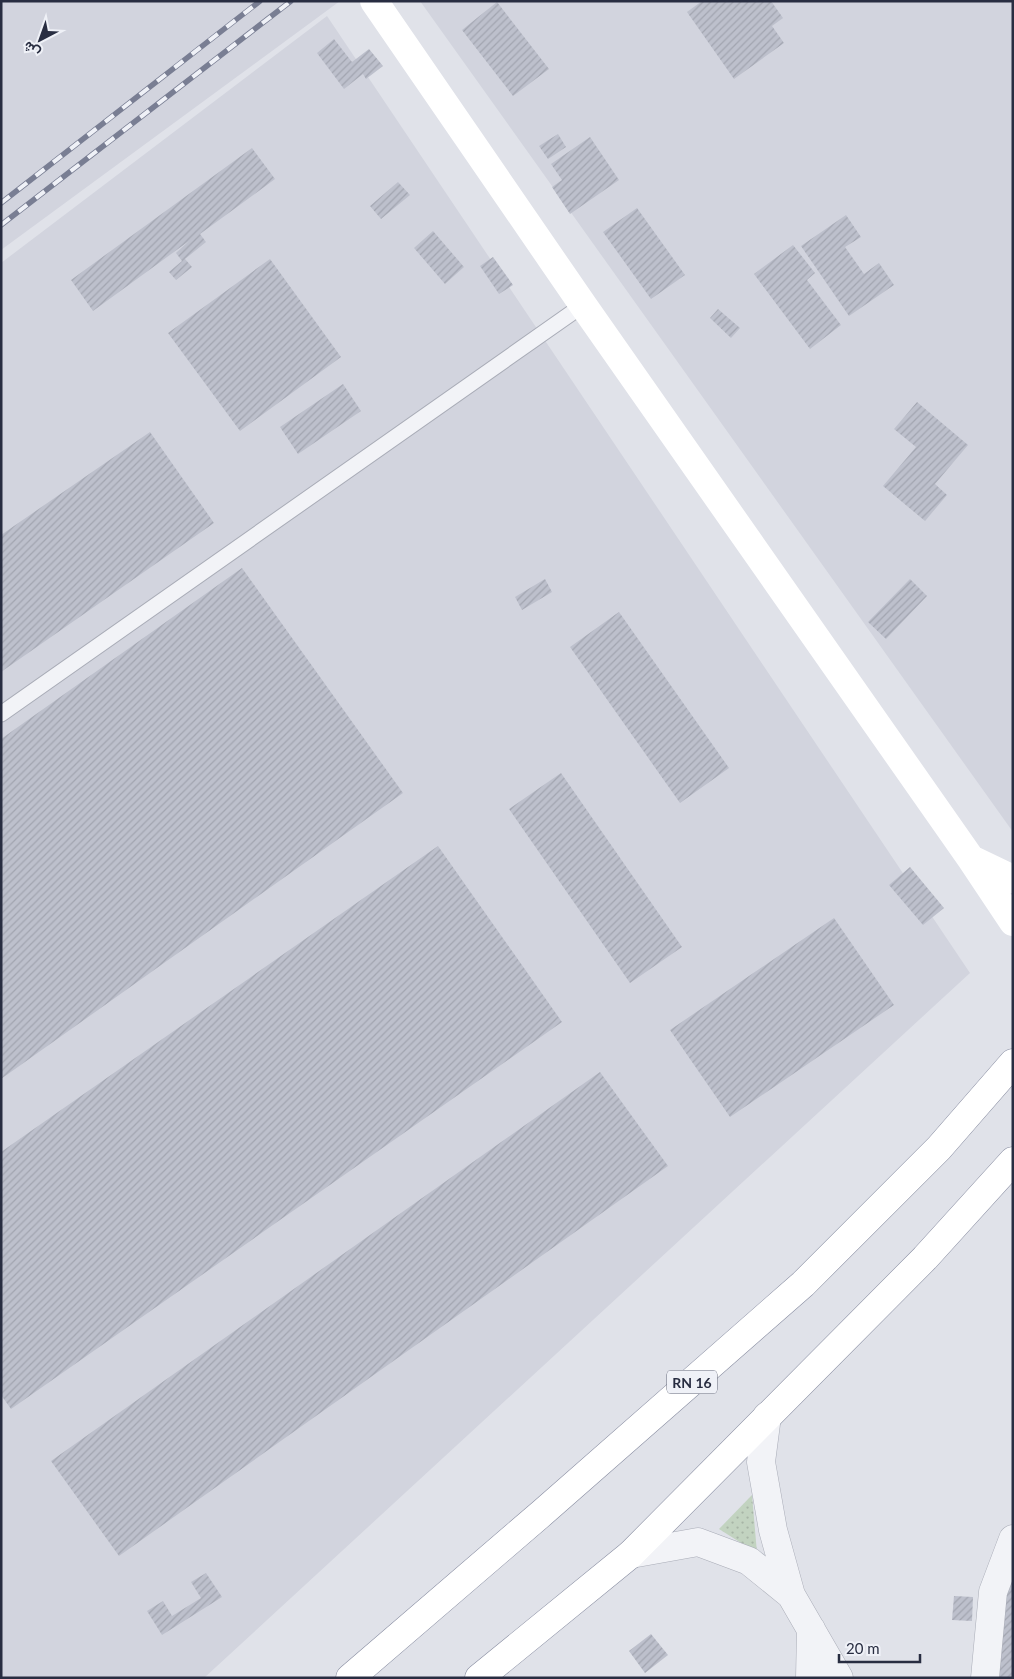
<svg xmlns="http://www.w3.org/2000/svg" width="1014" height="1679" viewBox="0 0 1014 1679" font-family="Lato,Vazirmatn,sans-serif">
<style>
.built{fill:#d2d4de}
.grass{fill:url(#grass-dots)}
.building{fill:url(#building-hatch)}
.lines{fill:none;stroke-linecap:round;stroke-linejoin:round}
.lane-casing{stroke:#a9acb7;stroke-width:17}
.street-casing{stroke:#a9acb7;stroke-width:29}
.highway-casing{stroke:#878ca0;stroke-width:29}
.lane{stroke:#f2f3f7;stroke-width:15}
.street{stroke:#f2f3f7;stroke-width:28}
.secondary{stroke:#fff;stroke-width:28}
.highway{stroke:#fff;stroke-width:28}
.rail-casing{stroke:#797e93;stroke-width:5.5}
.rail{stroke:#eff1f7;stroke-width:4;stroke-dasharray:11;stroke-linecap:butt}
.labels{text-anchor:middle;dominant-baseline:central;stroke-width:4;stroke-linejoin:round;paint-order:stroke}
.shield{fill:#eff1f7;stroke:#646878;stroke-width:1}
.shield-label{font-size:14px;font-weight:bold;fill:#282d41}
</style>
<defs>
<pattern id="grass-dots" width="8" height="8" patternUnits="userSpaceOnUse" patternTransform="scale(1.25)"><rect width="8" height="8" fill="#c2d3c0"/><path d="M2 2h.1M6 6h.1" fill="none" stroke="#a7b5a6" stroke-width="1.8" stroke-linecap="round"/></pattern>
<pattern id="building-hatch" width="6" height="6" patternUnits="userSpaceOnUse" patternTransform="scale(1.25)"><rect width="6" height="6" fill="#bdc0cc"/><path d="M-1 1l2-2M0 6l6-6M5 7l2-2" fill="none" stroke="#a2a5b0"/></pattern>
</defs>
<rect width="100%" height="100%" fill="#e0e2e9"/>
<path class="built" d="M1,1H340L1,250Z
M420,1H1013V832Z
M327,16L970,973L204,1678H1V263Z"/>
<path class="grass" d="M752,1495L757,1553L719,1529Z"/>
<path class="building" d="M702,1H771L783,18L772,26L784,43L734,79L687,12Z
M497,2L549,69L513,96L462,30Z
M334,39L352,62L369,49L383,66L366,79L363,74L344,89L317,53Z
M558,134L566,147L548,159L539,146Z
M590,137L619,180L570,214L552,187L562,180L551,164Z
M252,148L275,179L200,234L206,242L185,259L192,267L176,280L169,272L182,261L176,253L189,241L93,311L71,280Z
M398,182L410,195L381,219L370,206Z
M637,208L685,275L651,299L603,232Z
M846,215L861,237L845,247L864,274L879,263L894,285L849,316L801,246Z
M433,231L464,267L445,284L414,248Z
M793,245L815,273L807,280L841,325L810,349L754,274Z
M493,257L513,285L499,294L480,266Z
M270,259L341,357L240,431L168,333Z
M718,309L740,328L731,338L710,318Z
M343,384L361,411L298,454L280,427Z
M917,402L968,445L935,484L947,495L925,521L883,486L916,447L894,429Z
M150,432L214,523L1,672V535Z
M242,568L403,793L1,1079V739Z
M545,579L552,592L522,610L515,597Z
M910,579L927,596L886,639L868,622Z
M619,612L729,768L680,803L570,647Z
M561,773L682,947L630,983L509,809Z
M438,846L562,1022L11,1409L1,1395V1152Z
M910,867L944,908L923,925L889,885Z
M834,918L894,1005L730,1117L670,1030Z
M600,1072L668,1166L119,1556L51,1461Z
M1013,1572V1678H999L1006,1573Z
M206,1573L222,1597L162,1635L147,1611L163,1601L172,1616L201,1598L191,1582Z
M954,1596L973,1597L972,1621L952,1620Z
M651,1634L668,1655L645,1673L629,1651Z"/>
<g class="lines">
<g class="lane-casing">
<path id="lane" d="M1,714L583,305"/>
</g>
<g class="street-casing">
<path id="street" d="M767,1416L761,1462L773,1530L791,1595L839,1678
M631,1554L698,1542L749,1561L791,1595
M810,1678L811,1629
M985,1678L993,1592L1013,1539"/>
</g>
<g class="highway-casing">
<path id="highway" d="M350,1678L542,1513L803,1284L939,1148L1013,1063
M479,1678L631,1554L925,1258L1013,1161"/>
</g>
<use href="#lane" class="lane"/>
<use href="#street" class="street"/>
<path class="secondary" d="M374,1L583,305L971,859L1013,922
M971,859L1013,879"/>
<use href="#highway" class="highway"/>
<g class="rail-casing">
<path id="rail" d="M1,203L260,1
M1,225L291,1"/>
</g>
<use href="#rail" class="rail"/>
</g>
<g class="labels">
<rect class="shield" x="667" y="1370.5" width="50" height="23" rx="4"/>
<g class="shield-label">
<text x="692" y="1382">RN 16</text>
</g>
</g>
<rect width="1014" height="1679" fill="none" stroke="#282d41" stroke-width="5"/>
<g transform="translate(40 40) rotate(221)" stroke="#eff1f7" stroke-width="4" paint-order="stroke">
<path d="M0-4L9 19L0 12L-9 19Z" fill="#282d41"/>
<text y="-8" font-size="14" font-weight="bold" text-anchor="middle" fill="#282d41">ش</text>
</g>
<path d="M839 1654v8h81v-8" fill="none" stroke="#282d41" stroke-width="2.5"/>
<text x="846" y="1654" font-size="15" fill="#282d41" stroke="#eff1f7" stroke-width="4" paint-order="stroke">20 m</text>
</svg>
